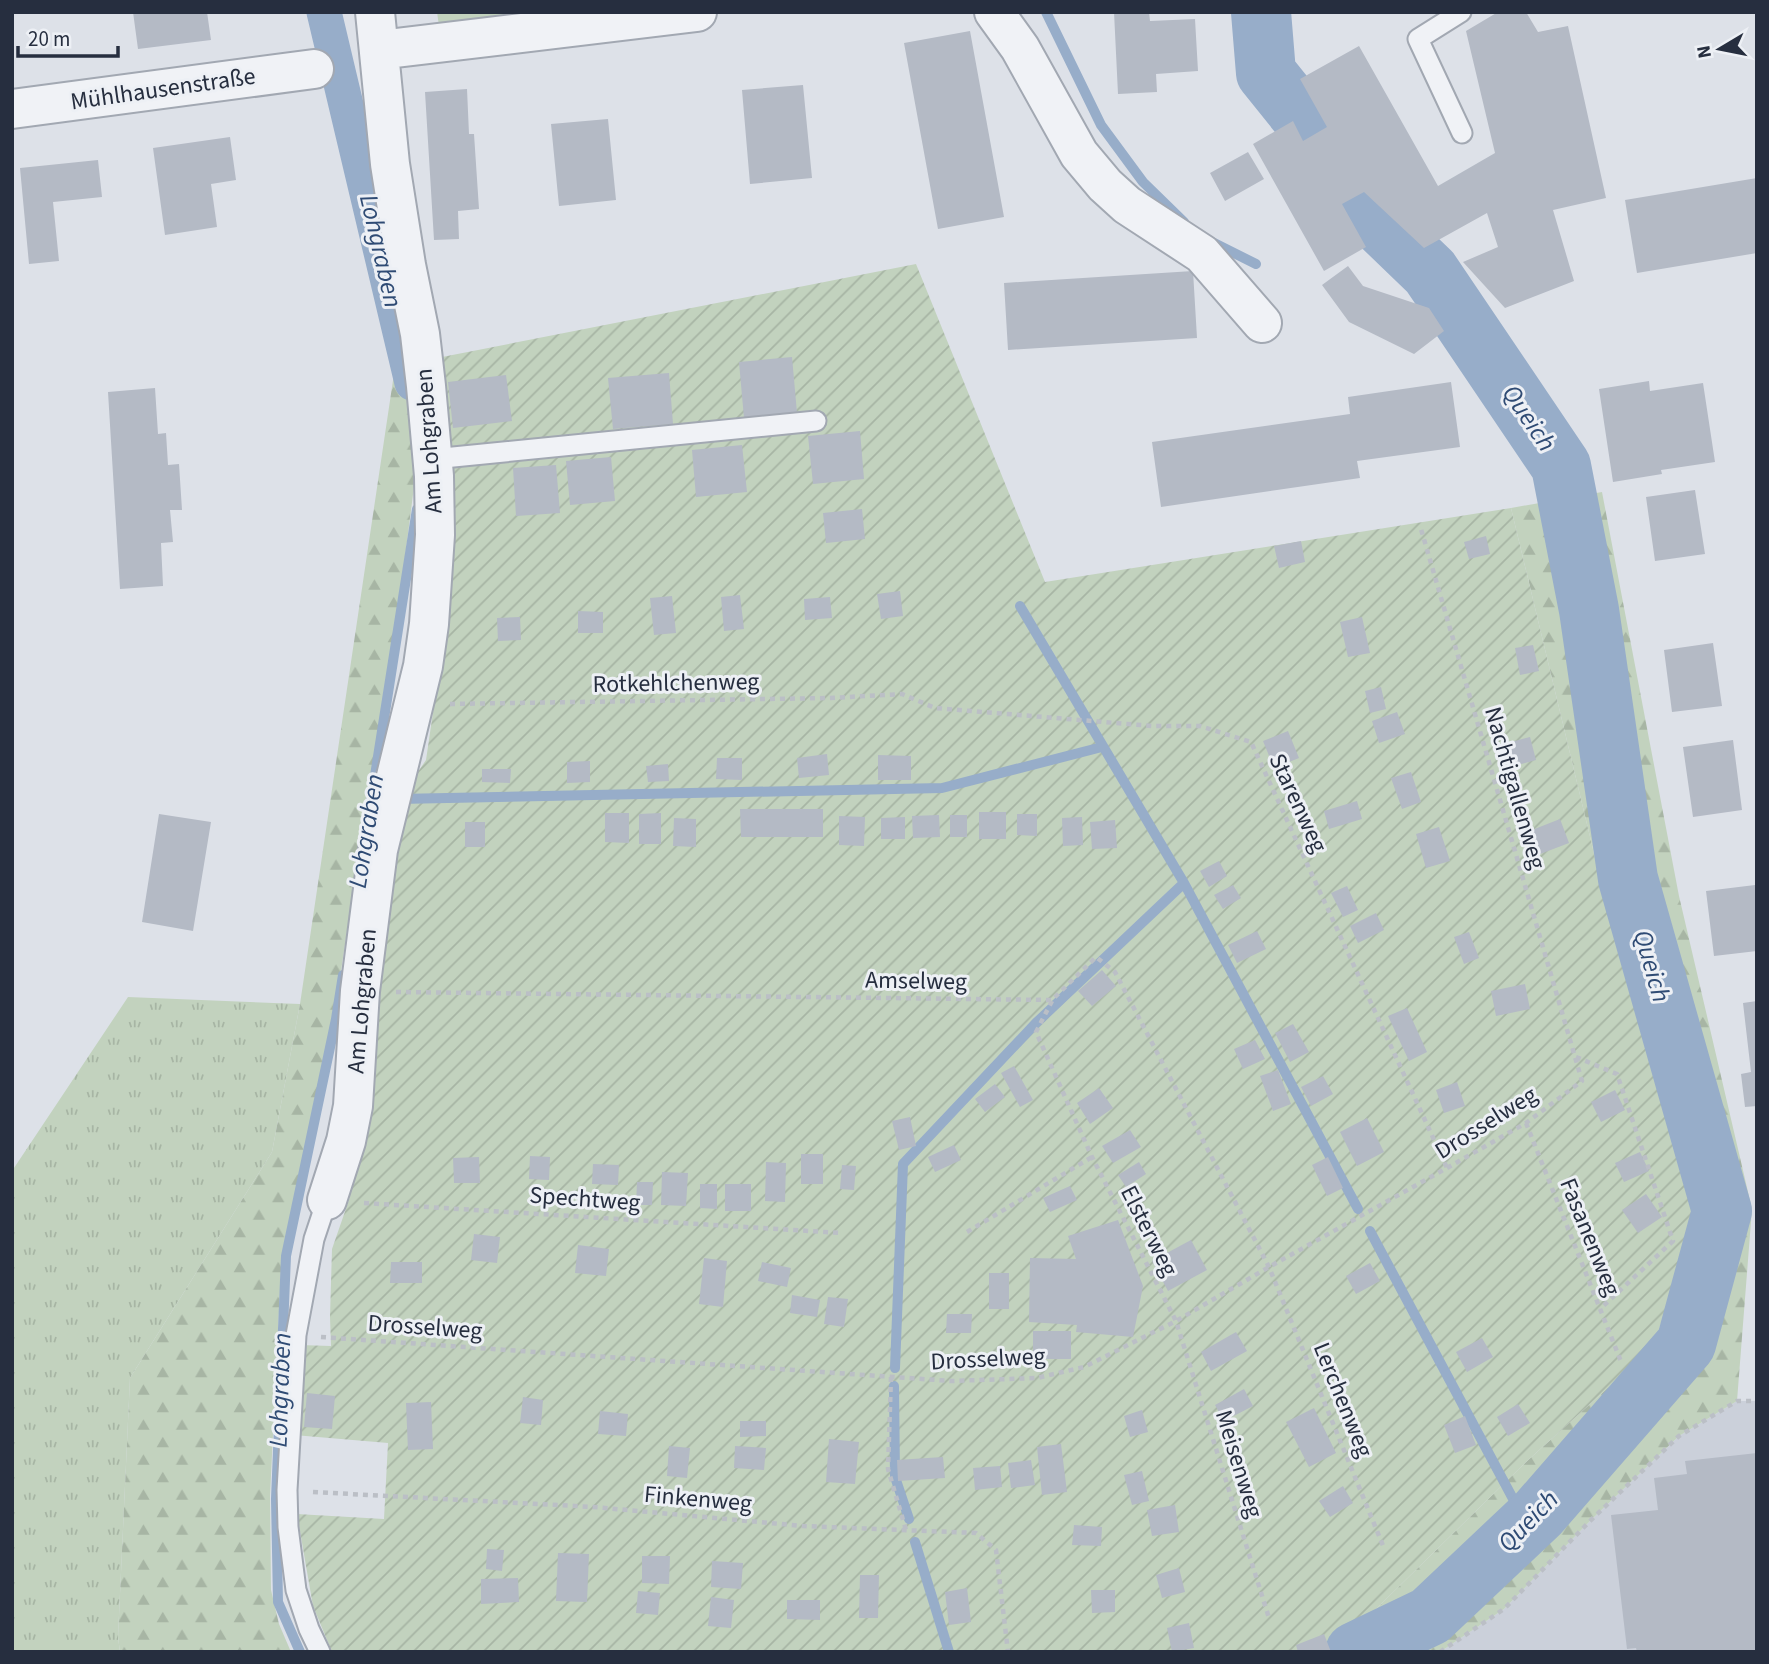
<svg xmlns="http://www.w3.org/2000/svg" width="1769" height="1664" viewBox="0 0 1769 1664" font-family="'Source Sans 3',sans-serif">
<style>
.built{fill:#cbd0da}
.grass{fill:url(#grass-tufts)}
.forest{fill:url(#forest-firs)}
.garden{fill:url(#garden-furrows)}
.pitch{fill:#c2d2be}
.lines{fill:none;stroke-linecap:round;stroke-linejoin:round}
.stream{stroke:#97adc9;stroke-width:10}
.canal{stroke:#97adc9;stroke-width:35}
.river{stroke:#97adc9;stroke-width:60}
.building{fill:#b4bac5}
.service-casing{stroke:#a2a8b2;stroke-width:23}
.minor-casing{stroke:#a2a8b2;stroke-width:42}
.path{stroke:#bbbfc6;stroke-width:4.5;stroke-dasharray:5 5;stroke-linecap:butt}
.service{stroke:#f0f2f6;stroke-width:19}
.minor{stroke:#f0f2f6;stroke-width:38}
.labels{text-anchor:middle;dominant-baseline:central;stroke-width:6;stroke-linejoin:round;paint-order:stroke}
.street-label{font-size:24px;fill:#262e3f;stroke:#edf0f5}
.water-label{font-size:26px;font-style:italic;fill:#2f4b74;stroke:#edf0f5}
</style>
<defs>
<pattern id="grass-tufts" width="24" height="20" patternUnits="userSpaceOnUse" patternTransform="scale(1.75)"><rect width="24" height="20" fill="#c2d2be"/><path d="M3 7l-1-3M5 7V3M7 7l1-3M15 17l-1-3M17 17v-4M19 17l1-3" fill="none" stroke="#a7b5a4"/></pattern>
<pattern id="forest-firs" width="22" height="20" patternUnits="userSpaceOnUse" patternTransform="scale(1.75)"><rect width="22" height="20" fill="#c2d2be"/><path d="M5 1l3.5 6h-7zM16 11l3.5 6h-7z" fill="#a7b5a4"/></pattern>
<pattern id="garden-furrows" width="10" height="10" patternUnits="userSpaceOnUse" patternTransform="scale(1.75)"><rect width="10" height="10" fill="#c2d2be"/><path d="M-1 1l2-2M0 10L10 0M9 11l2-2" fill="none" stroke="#a7b5a4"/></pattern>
</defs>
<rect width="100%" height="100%" fill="#dde1e8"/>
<path class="built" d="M1737,1401H1757V1652H1440L1504,1609L1591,1520L1679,1436Z"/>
<path class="grass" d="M128,997L300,1004L272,1152L130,1378L118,1637L120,1652H12V1171Z"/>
<path class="forest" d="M410,364L415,479L396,627L364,817L338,991L318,1095L299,1175L281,1270L270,1496L271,1590L279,1624L291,1652H120L118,1637L130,1378L272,1152L300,1004L395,367Z
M1602,492L1679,896L1752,1209L1737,1401L1679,1436L1591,1520L1504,1609L1440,1652H1332L1526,1462L1653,1347L1695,1222L1611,924L1511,508Z"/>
<path class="garden" d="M916,264L1045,582L1511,508L1611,924L1695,1222L1653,1347L1526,1462L1332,1652H332L313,1606L297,1514L384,1519L388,1443L294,1435L299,1345L331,1346L330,1317L332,1249L350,1197L337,1196L394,807L426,760L441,658L437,358Z"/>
<path class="pitch" d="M437,12H526L439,26Z"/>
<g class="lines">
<path class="stream" d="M1046,12L1101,125L1143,182L1184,222
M1210,241L1256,264
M398,799L942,788L1102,747
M371,801L417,509
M1184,883L1358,1209
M1370,1231L1527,1525
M895,1368L903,1164L1036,1023L1184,883L1020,606
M894,1386L895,1477L909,1519
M915,1542L949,1652
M300,1652L278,1602L276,1499L286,1256L336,1019L343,975"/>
<path class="canal" d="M324,12L412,383"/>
<path class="river" d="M1261,12L1266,73L1315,134
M1353,198L1430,272L1561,466L1589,610L1628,879L1722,1211L1686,1344L1538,1514L1430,1616L1355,1652"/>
</g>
<path class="building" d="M133,12H207L211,40L138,49Z
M1114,12H1149L1150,21L1195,19L1198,71L1156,74L1157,92L1118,94Z
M1498,12H1526L1538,32L1568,26L1606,198L1553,210L1574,281L1505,308L1463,262L1498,247L1487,213L1424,248L1364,192L1342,204L1366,247L1324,271L1253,144L1293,121L1303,141L1327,127L1300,79L1359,46L1438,186L1495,153L1466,31Z
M970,31L1004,217L938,229L904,43Z
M803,85L812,178L750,184L742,90Z
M467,89L469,134H474L479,209L458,211L459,239L434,240L425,92Z
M608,119L616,200L559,206L551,124Z
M230,137L236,180L211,184L217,227L165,235L153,148Z
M1248,152L1264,179L1225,201L1210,173Z
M98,160L102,197L53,202L59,261L29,264L20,168Z
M1757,178V253L1637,273L1625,200Z
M1348,266L1363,286L1429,308L1444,331L1414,354L1349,322L1322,285Z
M1193,271L1197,338L1008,350L1004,283Z
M792,357L797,413L744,418L739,362Z
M669,373L673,424L613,429L608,378Z
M506,375L512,421L453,428L448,382Z
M1649,381L1650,391L1703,383L1715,462L1661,470L1662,474L1613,482L1599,389Z
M1451,382L1460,447L1357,461L1360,478L1161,507L1152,442L1350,414L1348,397Z
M155,388L158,434L166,433L168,465L179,464L182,510H170L173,542L161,543L163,586L120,589L108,392Z
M860,431L864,479L813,484L808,436Z
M742,445L747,492L696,497L692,450Z
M611,457L615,501L570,505L566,461Z
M556,465L560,513L516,516L513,468Z
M1695,490L1705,554L1655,561L1646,497Z
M862,509L865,539L826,543L823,513Z
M1486,536L1490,554L1469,559L1464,542Z
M1301,541L1305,562L1279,568L1274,546Z
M900,591L903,616L881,619L877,594Z
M740,595L744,629L724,631L721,597Z
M672,596L676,633L654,635L650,598Z
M830,597L832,618L805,620L804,599Z
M578,611L603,612V633H578Z
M520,617L521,640L498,641L497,618Z
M1362,617L1370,653L1348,657L1340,622Z
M1713,643L1722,706L1672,712L1664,650Z
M1533,645L1539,671L1520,675L1515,648Z
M1381,687L1386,709L1370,713L1365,691Z
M1397,712L1405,734L1379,743L1372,721Z
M1288,731L1299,758L1274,768L1263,741Z
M1530,737L1536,760L1506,768L1500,745Z
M1733,740L1742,810L1693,817L1683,747Z
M827,754L829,775L799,778L797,758Z
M878,755L911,756V780H878Z
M717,758H742V780L716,779Z
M590,761V782L567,783V762Z
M668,764L669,781L648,782L646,766Z
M482,769H511L510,783L482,782Z
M1411,772L1421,802L1402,809L1391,778Z
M1357,801L1362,819L1329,829L1324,811Z
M740,809H823V837H741Z
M979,812H1006V839H979Z
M605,813H629V843L605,842Z
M661,813V844H639V814Z
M159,814L211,822L193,931L142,922Z
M1017,814H1037V836L1017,835Z
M939,815L940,837L913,838L912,816Z
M950,815H967V837H950Z
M839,816L865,817L864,846L839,845Z
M905,817V839H881V818Z
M1082,817L1083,845L1063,846L1062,818Z
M674,818L696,819V847L673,846Z
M1560,819L1569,843L1535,856L1527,832Z
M1115,820L1117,848L1092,849L1090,822Z
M465,822H485V847H465Z
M1439,827L1450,861L1426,868L1416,834Z
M1219,861L1227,876L1209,887L1200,871Z
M1233,885L1241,898L1223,909L1214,895Z
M1755,885L1757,899V951L1714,956L1706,891Z
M1347,886L1358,910L1343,917L1331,893Z
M1376,913L1384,930L1358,943L1350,926Z
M1257,931L1266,949L1237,963L1228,945Z
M1469,932L1479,958L1464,964L1454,937Z
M1102,970L1116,986L1092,1006L1078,991Z
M1525,984L1530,1009L1496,1016L1491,991Z
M1757,1001V1106L1745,1107L1741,1074L1751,1072L1743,1003Z
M1407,1008L1427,1052L1409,1061L1388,1016Z
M1293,1024L1309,1052L1290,1062L1275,1033Z
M1255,1040L1265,1059L1243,1069L1234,1049Z
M1014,1066L1033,1100L1020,1107L1001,1073Z
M1278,1070L1291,1104L1273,1111L1260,1076Z
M1323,1076L1333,1094L1311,1106L1301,1087Z
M1457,1082L1465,1106L1444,1113L1436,1090Z
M995,1084L1005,1097L985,1112L975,1099Z
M1099,1088L1113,1108L1090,1124L1077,1103Z
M1615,1090L1625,1110L1601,1122L1591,1102Z
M910,1117L916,1146L899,1150L892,1121Z
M1367,1118L1384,1152L1357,1166L1340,1132Z
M1130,1130L1141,1147L1113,1163L1102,1146Z
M954,1145L961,1160L935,1172L928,1157Z
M1640,1152L1649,1171L1624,1182L1615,1163Z
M801,1154H823V1184H801Z
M530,1156L550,1157L549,1180L529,1179Z
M479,1157L480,1183H454L453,1158Z
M1328,1157L1343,1188L1327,1196L1312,1165Z
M766,1162L786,1163L785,1202L765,1201Z
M1139,1162L1146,1174L1126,1187L1118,1175Z
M593,1164L619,1165L618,1185L592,1184Z
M842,1165L856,1166L854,1190L840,1189Z
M662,1172L688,1173L686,1206L661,1205Z
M637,1182H653L652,1205H636Z
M700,1184H717V1209L700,1208Z
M725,1184H751V1211H725Z
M1070,1186L1077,1200L1050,1212L1043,1198Z
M1646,1194L1662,1217L1638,1233L1622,1210Z
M1118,1220L1143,1286L1133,1337L1076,1332L1077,1325L1029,1322L1030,1258L1076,1259L1068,1236Z
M474,1234L500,1237L497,1263L471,1260Z
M1191,1240L1207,1270L1168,1291L1152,1261Z
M578,1245L609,1249L606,1276L575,1273Z
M704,1258L727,1261L723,1307L699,1304Z
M391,1262H422V1283H390Z
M762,1262L791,1268L787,1287L758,1281Z
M1370,1263L1380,1281L1356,1294L1346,1276Z
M989,1273H1009V1309H989Z
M792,1295L820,1300L817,1317L790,1313Z
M828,1297L848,1299L844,1327L824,1324Z
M947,1314H972L971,1333H946Z
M1033,1331H1071V1359H1033Z
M1236,1332L1247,1351L1211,1371L1201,1352Z
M1482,1338L1493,1357L1467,1372L1456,1352Z
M1244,1389L1253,1406L1224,1421L1215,1405Z
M307,1393L335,1396L332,1429L304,1427Z
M523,1397L543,1400L541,1425L520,1423Z
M431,1402L433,1449L408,1450L406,1403Z
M1518,1404L1530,1423L1508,1436L1497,1417Z
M1314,1408L1336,1453L1309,1467L1286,1422Z
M1142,1410L1148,1432L1130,1437L1124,1416Z
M600,1411L628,1414L626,1436L598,1434Z
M1465,1416L1476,1445L1455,1453L1444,1425Z
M740,1421H766V1436L740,1437Z
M829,1439L859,1442L855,1484L826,1482Z
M1061,1444L1067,1492L1042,1495L1037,1447Z
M669,1446L690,1448L687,1478L667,1476Z
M735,1446L766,1448L764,1470L734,1468Z
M1757,1453V1652H1637L1636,1648L1627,1649L1611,1515L1658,1510L1654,1478L1687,1474L1685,1461Z
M943,1457L945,1478L898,1481L897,1460Z
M1031,1460L1035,1485L1011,1488L1008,1463Z
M1000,1466L1002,1487L975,1490L973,1468Z
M1142,1471L1149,1501L1132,1505L1124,1475Z
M1343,1486L1353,1503L1330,1517L1319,1501Z
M1175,1505L1179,1532L1152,1536L1147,1510Z
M1074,1525L1102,1527L1101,1546L1072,1545Z
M487,1549L504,1550L502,1571L486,1569Z
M558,1553L589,1554L587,1602L556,1601Z
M642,1556H670L669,1584L642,1583Z
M712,1561L743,1563L741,1589L711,1587Z
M1179,1568L1185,1592L1162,1598L1156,1575Z
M860,1575H879L878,1618H859Z
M518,1578L519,1602L481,1604V1579Z
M967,1588L971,1622L949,1625L945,1592Z
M1091,1590H1115V1612L1092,1613Z
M638,1591L660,1593L658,1615L636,1613Z
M711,1597L734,1600L731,1628L708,1626Z
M787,1600H820V1620L787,1619Z
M1189,1623L1194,1648L1172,1652L1167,1628Z
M1324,1634L1331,1652H1298L1296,1645Z"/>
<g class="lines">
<g class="service-casing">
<path id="service" d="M1461,12L1418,39L1462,133
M433,459L816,421
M320,1652L309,1629L296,1590L288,1527L287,1490L296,1335L314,1239L327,1200"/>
</g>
<g class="minor-casing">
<path id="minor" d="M994,12L1020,48L1079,154L1105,185L1127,205L1202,254L1262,323
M379,50L697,12
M12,109L314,69
M327,1200L346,1141L353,1106L360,991L378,850L423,666L429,624L435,535L434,476L426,386L420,334L406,265L390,164L375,12"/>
</g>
<path class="path" d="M450,704L830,698L902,694L935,708L1152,726H1200L1251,742L1447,1168
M396,992L1052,1000L1096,957L1115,972L1269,1267L1384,1548
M1052,1001L1036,1032L1092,1157L1176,1321L1269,1618
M1576,1057L1617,1074L1673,1241L1600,1309
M1526,1123L1622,1364
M364,1203L841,1233
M967,1232L1092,1157
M321,1337L951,1381L1037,1378L1084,1367L1176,1321L1269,1267L1447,1168L1526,1123L1582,1081L1421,529
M891,1377L888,1469L906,1530
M313,1492L594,1507L803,1526L976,1533L996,1550L1008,1652
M1440,1652L1504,1609L1591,1520L1679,1436L1737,1401H1757"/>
<use href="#service" class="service"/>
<use href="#minor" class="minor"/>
</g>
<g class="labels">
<g class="street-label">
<text transform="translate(163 89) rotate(-8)">Mühlhausenstraße</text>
<text transform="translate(429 441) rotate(-94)">Am Lohgraben</text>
<text transform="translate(676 683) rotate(-1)">Rotkehlchenweg</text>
<text transform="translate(1515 788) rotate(74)">Nachtigallenweg</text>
<text transform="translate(1298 803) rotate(65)">Starenweg</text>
<text transform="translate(916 981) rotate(1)">Amselweg</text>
<text transform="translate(362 1001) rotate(-85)">Am Lohgraben</text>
<text transform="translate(1486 1123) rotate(-32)">Drosselweg</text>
<text transform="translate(585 1199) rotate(4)">Spechtweg</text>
<text transform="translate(1149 1231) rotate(63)">Elsterweg</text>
<text transform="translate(1590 1237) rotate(68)">Fasanenweg</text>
<text transform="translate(425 1327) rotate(4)">Drosselweg</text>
<text transform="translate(988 1359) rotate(-3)">Drosselweg</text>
<text transform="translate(1343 1400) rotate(68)">Lerchenweg</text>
<text transform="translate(1239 1464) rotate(73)">Meisenweg</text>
<text transform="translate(698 1499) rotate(5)">Finkenweg</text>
</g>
<g class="water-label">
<text transform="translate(381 251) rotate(77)">Lohgraben</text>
<text transform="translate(1529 418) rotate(56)">Queich</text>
<text transform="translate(366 831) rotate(-81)">Lohgraben</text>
<text transform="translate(1652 966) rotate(74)">Queich</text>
<text transform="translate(280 1390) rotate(-88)">Lohgraben</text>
<text transform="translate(1528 1521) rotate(-46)">Queich</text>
</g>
</g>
<rect width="1769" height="1664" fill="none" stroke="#262e3f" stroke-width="28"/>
<g transform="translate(1720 49) rotate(260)" stroke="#edf0f5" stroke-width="5" paint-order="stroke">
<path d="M0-5L12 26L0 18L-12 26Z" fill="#262e3f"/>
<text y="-10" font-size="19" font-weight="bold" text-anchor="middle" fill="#262e3f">N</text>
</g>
<path d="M18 46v10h100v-10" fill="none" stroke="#262e3f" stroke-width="3.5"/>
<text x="28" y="46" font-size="21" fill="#262e3f" stroke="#edf0f5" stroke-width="5" paint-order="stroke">20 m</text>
</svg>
